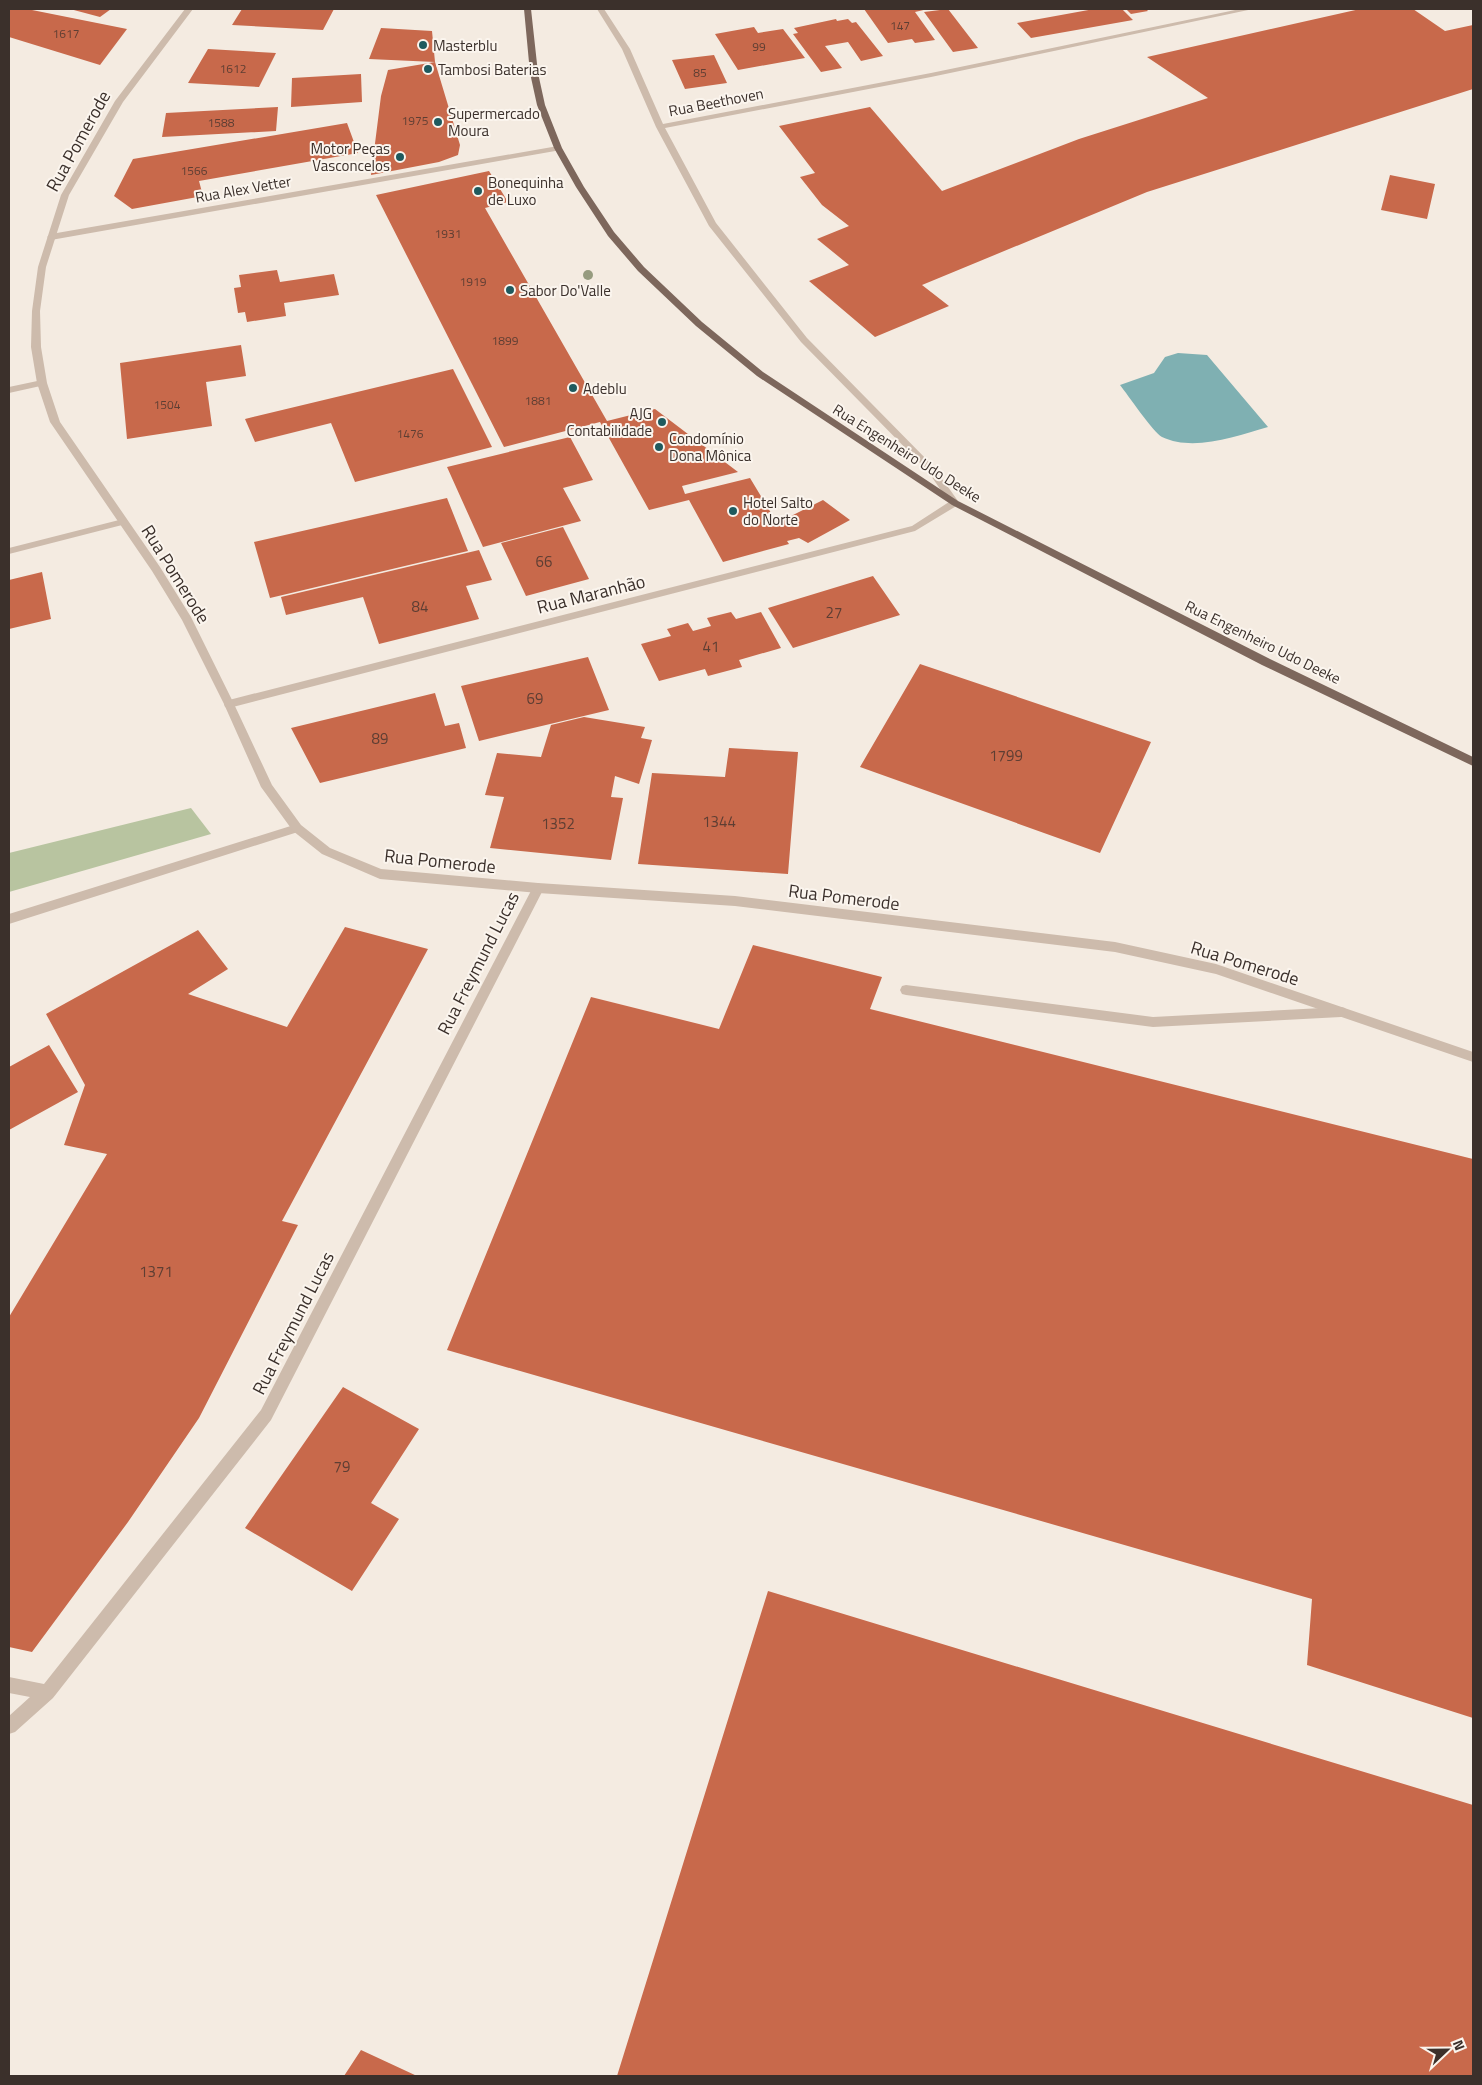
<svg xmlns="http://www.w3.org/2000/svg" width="1482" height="2085" viewBox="0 0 1482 2085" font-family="'Titillium Web',sans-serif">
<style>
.green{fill:#b8c4a0}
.water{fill:#7fb0b2}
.building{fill:#c8694b}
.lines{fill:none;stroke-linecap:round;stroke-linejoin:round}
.service{fill:#cdbbac;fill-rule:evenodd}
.minor{fill:#cdbbac;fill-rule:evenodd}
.tertiary{fill:#cdbbac;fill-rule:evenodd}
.primary{fill:#7d675c;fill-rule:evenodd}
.tree{fill:#969b7f}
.poi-dot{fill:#1f5a5e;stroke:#fbf5ee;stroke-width:2}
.labels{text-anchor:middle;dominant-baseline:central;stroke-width:4;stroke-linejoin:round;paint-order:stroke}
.far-number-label{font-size:12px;fill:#5e3e33}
.far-poi-label{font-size:15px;fill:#3b302b;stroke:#fbf5ee;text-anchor:start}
.far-street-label{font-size:15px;fill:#3b302b;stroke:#fbf5ee}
.number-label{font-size:15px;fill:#5e3e33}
.street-label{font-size:18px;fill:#3b302b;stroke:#fbf5ee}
</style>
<rect width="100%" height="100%" fill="#f4ebe1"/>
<path class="green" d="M191,808L211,834L9,892V853Z"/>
<path class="water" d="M1178,353L1207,355L1268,427C1236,436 1194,452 1162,437C1153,432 1128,395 1120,385L1154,373L1165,357Z"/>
<path class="building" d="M9,9H27L127,29L100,65L9,37Z
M70,9H111L100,17Z
M242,9H334L323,30L232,25Z
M864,9H928L915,12L935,40L915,43L912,39L888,43Z
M948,9L978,48L953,52L924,12Z
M1094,9H1122L1133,20L1031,38L1017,23Z
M1126,9H1146L1148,11L1131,14Z
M1360,9H1413L1445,31L1473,25V89L1147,192L922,285L949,306L875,337L809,281L849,265L817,239L849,226L822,205L800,177L815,173L779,126L870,107L942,191L1079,139L1208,98L1147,57Z
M836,19L837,21L848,19L852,23L856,22L883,56L861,61L848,42L825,46L842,68L821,72L793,34L798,33L794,28Z
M754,27L758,33L783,29L805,58L738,70L715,34Z
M381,28L432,31L435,62L460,145L458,155L439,162L371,175L381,96L388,70L435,62L369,59Z
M208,49L276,53L259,87L188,83Z
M714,55L727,83L685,89L672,60Z
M361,74L362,102L291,107L292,78Z
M278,107L276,131L162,137L166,113Z
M347,123L358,153L199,181L203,196L132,209L114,196L133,159Z
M489,171L508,202L485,208L607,421L655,409L738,472L682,486L685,494L750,478L777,523L823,500L850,520L808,543L799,538L787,541L789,544L723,562L689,500L649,510L600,422L504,447L376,195Z
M1390,175L1435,184L1427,219L1381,210Z
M277,270L280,282L334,274L339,295L284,303L286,316L247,322L245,312L238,313L234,288L241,287L239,275Z
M241,345L246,376L206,382L212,426L127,439L120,363Z
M453,369L492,447L355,482L331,423L255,442L245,419Z
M570,437L593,480L563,488L581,521L483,547L447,467Z
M447,498L468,551L270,598L254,542Z
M563,527L589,579L526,596L501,543Z
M479,550L492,580L466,586L479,619L379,644L363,597L286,615L281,597Z
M42,572L51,619L9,629V580Z
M873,576L900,615L793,648L768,608Z
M731,612L736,619L761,612L781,648L739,660L742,667L708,676L705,669L659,681L641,644L671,636L667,629L688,623L693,631L711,626L707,618Z
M588,657L609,710L479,741L461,686Z
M920,664L1151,742L1100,853L860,767Z
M435,693L445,726L459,723L466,748L320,783L291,728Z
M584,717L645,727L641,738L652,740L639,784L615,776L611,797L623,798L611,860L490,848L504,797L485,795L497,753L541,757L551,725Z
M729,748L798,752L788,874L638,864L652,773L725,777Z
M345,927L428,949L282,1221L298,1225L199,1418L128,1522L32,1652L9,1647V1317L107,1154L64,1145L85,1085L46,1014L198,930L228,969L188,994L287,1027Z
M753,945L882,977L870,1009L1473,1159V1718L1307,1665L1312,1599L447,1350L591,997L719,1029Z
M49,1045L78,1092L9,1130V1067Z
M343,1387L419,1429L371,1503L399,1519L352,1591L245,1528Z
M768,1591L1473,1805V2076H617Z
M361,2050L417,2076H344Z"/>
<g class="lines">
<path class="service" d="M297,824L303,828L301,831L9,924V914Z
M906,985L1153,1017L1341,1007L1345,1008L1347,1012L1345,1016L1341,1017L1153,1027L906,995L902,994L900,990L902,986Z"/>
<path class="minor" d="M597,9H604L630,49L663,124L931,73L1240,9H1253L931,77L665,128L716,223L807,338L933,466L958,501V505L915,531L229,708L225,707L224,704L225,701L229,700L912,526L949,502L927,470L801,342L709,226L656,127L622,49Z
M558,146H561V150L51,240L47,237L51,234Z
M42,380L47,383L45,385L9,393V387Z
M123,519L128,522L126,524L9,554V548Z
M538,883L542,885L544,888L271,1420L53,1698L15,1732L9,1734V1716L30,1697L9,1693V1677L44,1684L261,1410L534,885Z"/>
<path class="tertiary" d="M185,9H193L123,102L69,195L46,267L40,311L41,347L47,383L60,422L160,567L191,617L234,704L272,785L301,825L330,848L381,869L538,883L735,896L1115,942L1216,964L1473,1052V1062L1216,974L1115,952L735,906L538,893L380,879L322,854L293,831L261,787L224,704L182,620L152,571L50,422L37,383L31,347L32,311L38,267L61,195L115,101Z"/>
<path class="primary" d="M524,9H531L538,73L545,105L562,148L584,187L614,232L644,267L702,322L763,372L958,501L1270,659L1473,757V766L1262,665L952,505L757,376L696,326L638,271L608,236L576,187L554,148L537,105L530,73Z"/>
</g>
<circle class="tree" cx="588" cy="275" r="5"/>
<g class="poi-dot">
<circle cx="423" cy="45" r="5"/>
<circle cx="428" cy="69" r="5"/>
<circle cx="438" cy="122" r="5"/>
<circle cx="400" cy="157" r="5"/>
<circle cx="478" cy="191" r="5"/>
<circle cx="510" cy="290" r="5"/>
<circle cx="573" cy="388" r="5"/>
<circle cx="662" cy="422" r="5"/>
<circle cx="659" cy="447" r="5"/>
<circle cx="733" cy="511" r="5"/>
</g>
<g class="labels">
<g class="far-number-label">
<text x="900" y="25">147</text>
<text x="66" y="33">1617</text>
<text x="759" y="46">99</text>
<text x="233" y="68">1612</text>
<text x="700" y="72">85</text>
<text x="415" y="120">1975</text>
<text x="221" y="122">1588</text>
<text x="194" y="170">1566</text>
<text x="448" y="233">1931</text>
<text x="473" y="281">1919</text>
<text x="505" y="340">1899</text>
<text x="538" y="400">1881</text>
<text x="167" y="404">1504</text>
<text x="410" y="433">1476</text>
</g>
<g class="far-poi-label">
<text x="433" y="45">Masterblu</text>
<text x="438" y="69">Tambosi Baterias</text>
<text x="448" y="113">Supermercado<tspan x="448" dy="17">Moura</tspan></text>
<text x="390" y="148" text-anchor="end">Motor Peças<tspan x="390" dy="17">Vasconcelos</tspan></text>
<text x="488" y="182">Bonequinha<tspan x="488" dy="17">de Luxo</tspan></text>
<text x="520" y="290">Sabor Do'Valle</text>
<text x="583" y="388">Adeblu</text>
<text x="652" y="413" text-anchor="end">AJG<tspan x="652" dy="17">Contabilidade</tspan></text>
<text x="669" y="438">Condomínio<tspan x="669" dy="17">Dona Mônica</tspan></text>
<text x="743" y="502">Hotel Salto<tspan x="743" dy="17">do Norte</tspan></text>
</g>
<g class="far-street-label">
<text transform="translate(716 102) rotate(-11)">Rua Beethoven</text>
<text transform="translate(243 189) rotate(-10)">Rua Alex Vetter</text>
<text transform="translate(907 453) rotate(32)">Rua Engenheiro Udo Deeke</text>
<text transform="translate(1263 642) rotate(26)">Rua Engenheiro Udo Deeke</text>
</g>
<g class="number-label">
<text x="544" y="561">66</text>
<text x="420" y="606">84</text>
<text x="834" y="612">27</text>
<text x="711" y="646">41</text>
<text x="535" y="698">69</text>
<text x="380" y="738">89</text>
<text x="1006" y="755">1799</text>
<text x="719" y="821">1344</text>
<text x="558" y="823">1352</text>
<text x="156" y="1271">1371</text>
<text x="342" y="1466">79</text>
</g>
<g class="street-label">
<text transform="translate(78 141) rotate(-61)">Rua Pomerode</text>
<text transform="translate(176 574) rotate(58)">Rua Pomerode</text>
<text transform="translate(591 594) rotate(-14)">Rua Maranhão</text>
<text transform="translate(440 861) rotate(6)">Rua Pomerode</text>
<text transform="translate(844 897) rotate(7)">Rua Pomerode</text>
<text transform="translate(478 963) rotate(-63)">Rua Freymund Lucas</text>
<text transform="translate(1245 963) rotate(17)">Rua Pomerode</text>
<text transform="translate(293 1323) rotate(-63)">Rua Freymund Lucas</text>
</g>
</g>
<rect width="1482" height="2085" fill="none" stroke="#3b302b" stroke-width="20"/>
<g transform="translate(1447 2050) rotate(68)" stroke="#fbf5ee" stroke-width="4" paint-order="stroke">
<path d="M0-4L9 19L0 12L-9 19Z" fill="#3b302b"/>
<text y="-8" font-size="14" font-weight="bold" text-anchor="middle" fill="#3b302b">N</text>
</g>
</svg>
